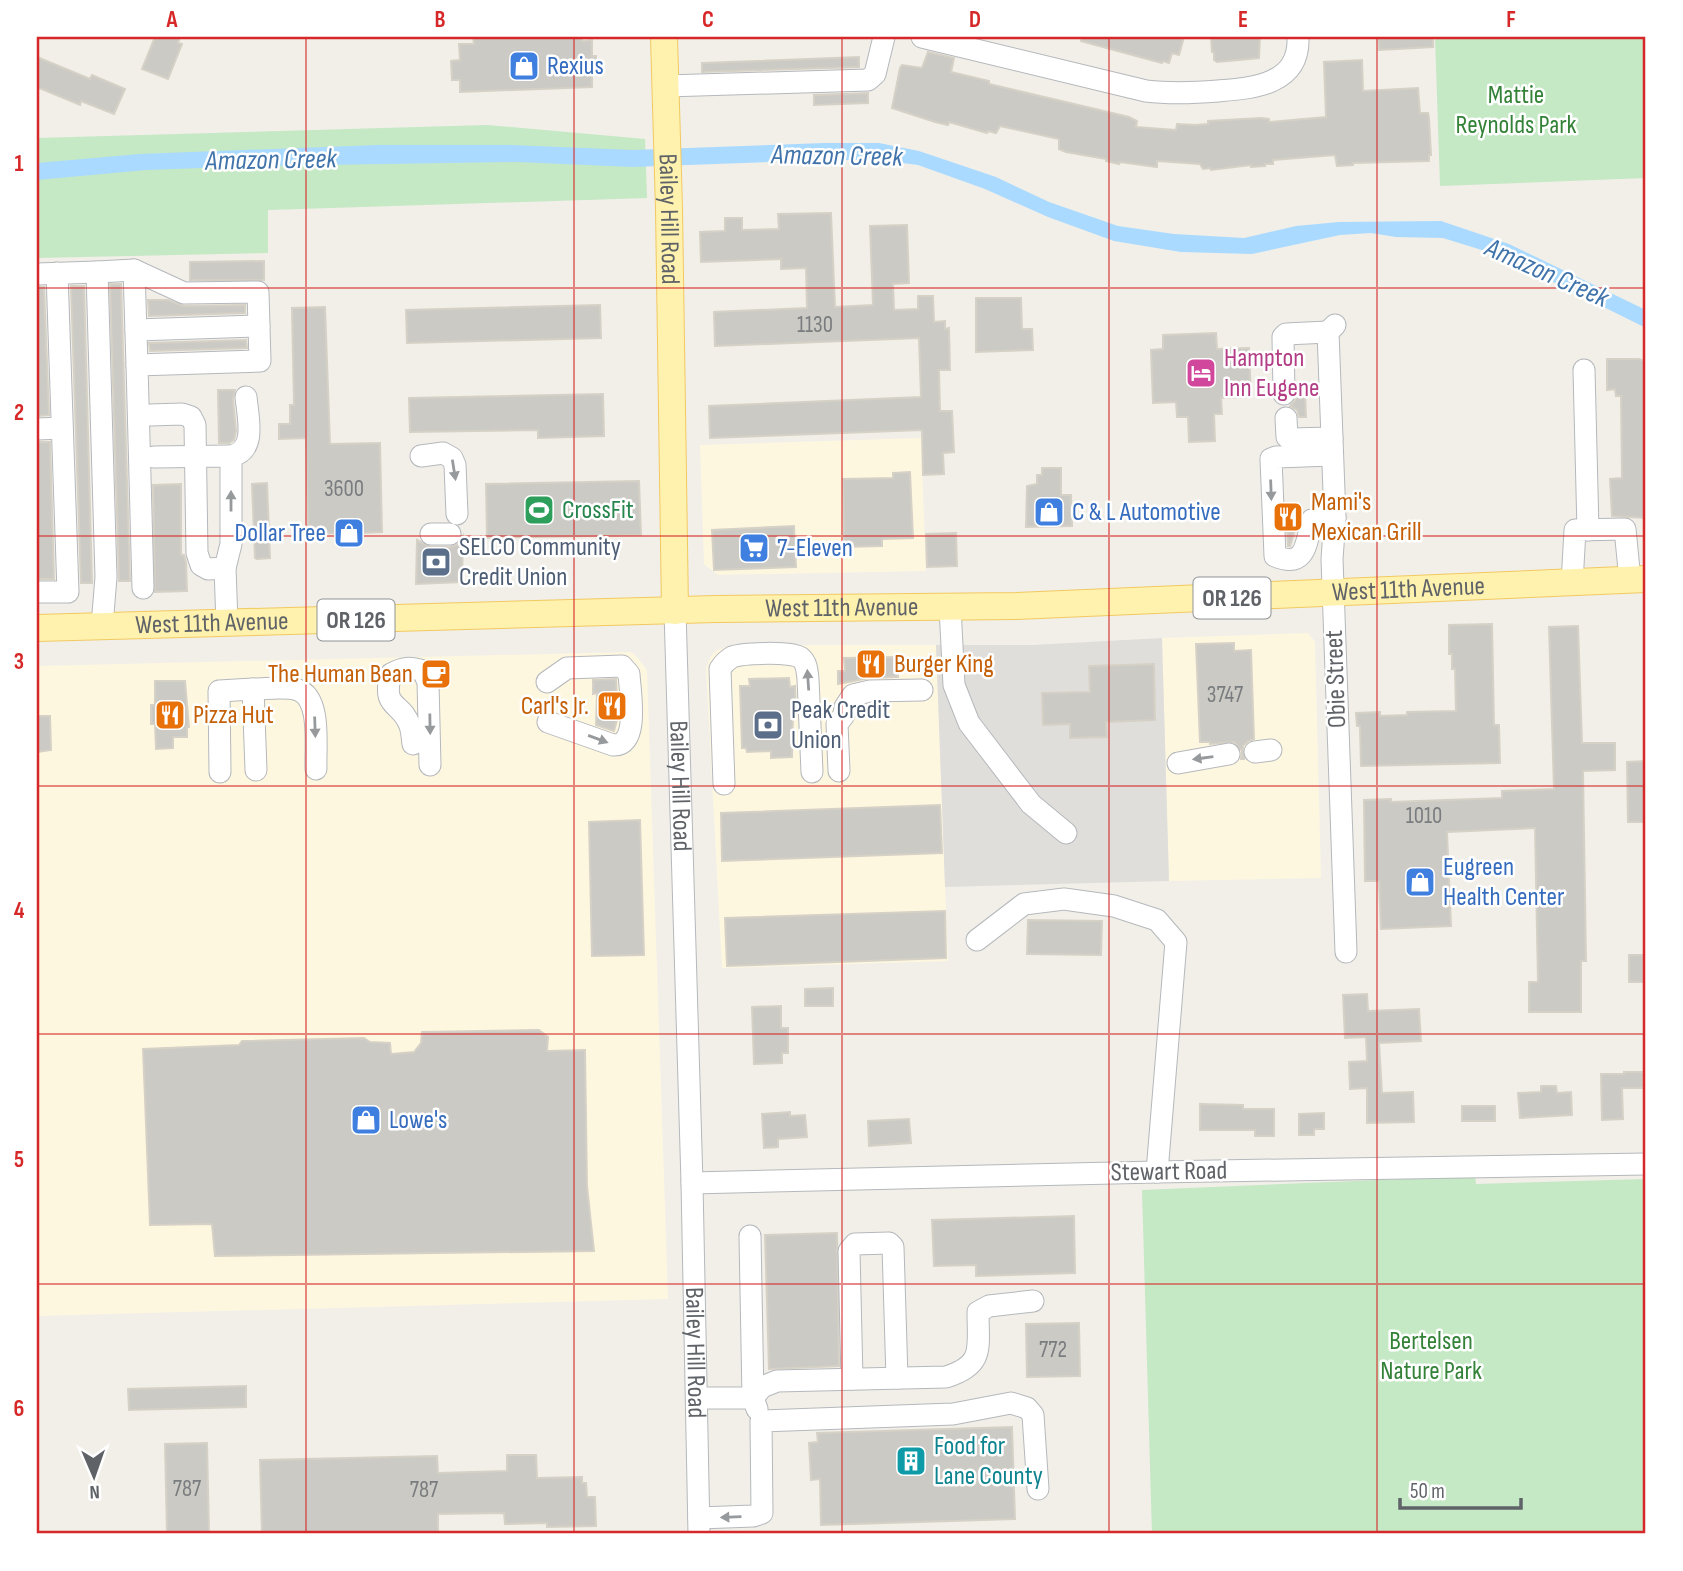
<svg xmlns="http://www.w3.org/2000/svg" width="1683" height="1571" viewBox="0 0 1683 1571" font-family="'Sofia Sans Condensed',sans-serif">
<style>
.commercial{fill:#fef7e0}
.industrial{fill:#e0deda}
.green{fill:#c5e8c5}
.water{fill:#aadaff}
.building{fill:#cccac5;stroke:#d6d1c6;stroke-width:2}
.lines{fill:none;stroke-linecap:round;stroke-linejoin:round}
.minor-casing{stroke:#b5b8bc;stroke-width:23}
.major-casing{stroke:#f2c960;stroke-width:28}
.minor{stroke:#fff;stroke-width:21}
.major{stroke:#fff2af;stroke-width:26}
.oneway{fill:#979a9d}
.grid{fill:none;stroke:#d62828;stroke-width:2;stroke-opacity:0.55}
.labels{text-anchor:middle;dominant-baseline:central;stroke-width:5;stroke-linejoin:round;paint-order:stroke}
.number-label{font-size:23px;fill:#7a7d7f}
.shield{fill:#fff;stroke:#8f9295;stroke-width:2}
.shield-label{font-size:24px;font-weight:bold;fill:#5f6368}
.shop-label{font-size:26px;fill:#366cbe;stroke:#fff;text-anchor:start}
.park-label{font-size:26px;fill:#348238;stroke:#fff}
.street-label{font-size:26px;fill:#5f6368;stroke:#fff}
.hotel-label{font-size:26px;fill:#b23c85;stroke:#fff;text-anchor:start}
.food-label{font-size:26px;fill:#c56008;stroke:#fff;text-anchor:start}
.leisure-label{font-size:26px;fill:#27864d;stroke:#fff;text-anchor:start}
.service-label{font-size:26px;fill:#4e5e75;stroke:#fff;text-anchor:start}
.culture-label{font-size:26px;fill:#0d838f;stroke:#fff;text-anchor:start}
.water-label{font-size:28px;font-style:italic;fill:#4174aa;stroke:#fff}
.neatline{fill:none;stroke:#d62828;stroke-width:2.5}
.grid-label{font-size:23px;text-anchor:middle;font-weight:bold;fill:#d62828}
</style>
<rect width="100%" height="100%" fill="#f1efe8"/>
<path class="commercial" d="M921,438L926,571L718,575L704,564L700,445Z
M1308,633L1315,642L1321,878L1169,881L1162,638Z
M818,645H936L948,961L722,968L706,668L711,656L717,650L727,647Z
M631,652L638,658L647,670L668,1299L37,1316V666Z"/>
<path class="industrial" d="M1162,638L1169,881L945,887L936,645H1033Z"/>
<path class="green" d="M1435,37H1646V178L1440,186Z
M487,125L645,139L647,198L268,210V253L37,258V138Z
M1475,1176L1476,1184L1646,1179V1534H1152L1142,1190Z"/>
<path class="water" d="M825,143H879L919,151L996,177L1049,202L1118,226L1174,234L1244,238L1296,226L1339,222L1441,221L1509,244L1646,310V328L1501,256L1443,238L1396,237L1371,233L1340,235L1252,254L1181,252L1114,241L1048,217L985,189L918,165L879,160H827L632,167L518,162L257,166L146,170L37,180V163L140,154L378,145H511L633,150Z"/>
<path class="building" d="M155,37H180L178,43L182,44L168,79L142,69Z
M473,37H582V41L592,40V56H596V71H592V87L460,92V80H452L451,61L460,60L459,44H474Z
M1082,37H1184L1179,55L1172,53L1169,63L1163,61L1162,63L1081,41Z
M1211,37H1260L1259,58L1217,62L1214,60V52H1212Z
M1378,37H1433V47L1379,50Z
M928,52L954,58L951,72L989,81V84L1129,117L1137,121L1136,127L1176,130L1177,124L1195,125L1208,124V121L1261,118L1269,119V122L1326,117L1324,62L1362,60L1363,91L1418,88L1420,113H1428L1429,118L1431,155H1429V161L1353,163V165L1337,166L1335,155L1273,160V164H1265V166L1251,167V165L1211,170L1210,168L1203,169L1200,164L1157,161V167L1120,162L1119,164L1106,161V159L1066,152L1059,149V139L1000,126L996,133L988,131L987,133L949,122L948,125L935,122L892,108L900,68L902,65L922,68Z
M37,57L90,79L92,75L125,89L114,114L81,101L80,105L37,87Z
M859,57V67L702,72V63Z
M868,93V103L814,105V95Z
M831,213L835,307L873,305L870,226L907,225L909,283L893,284L894,310L918,309V296H933L934,322L945,321V329L949,328L950,370H939L940,411H952L954,452L943,453L944,474L923,475L922,430L710,438L709,406L921,397L919,338L715,346L714,312L807,308L806,268L781,269V259L701,262L700,232L725,231V218H742V230L779,229L778,214Z
M264,261V280H190V262Z
M110,284H121L130,581H119Z
M71,286H84L92,583H81Z
M37,287H44L49,415L37,416Z
M976,298H1021L1022,329H1032L1033,350L976,352Z
M148,300H168L184,306L245,305V313L149,316Z
M600,305L601,338L407,343L406,310Z
M325,307L330,444L380,443L382,532L362,533V540H335V533L308,534L306,438L279,439V424H290V405H294L292,308Z
M1216,333L1217,349L1249,348L1251,397L1221,398L1222,414H1214L1215,441L1189,442L1188,417H1177L1176,402L1153,403L1151,350L1163,349V335Z
M246,340L247,348L150,351L149,343Z
M1607,359H1639L1646,362V518L1612,516L1610,479L1622,478L1621,396H1616L1615,389L1607,390Z
M218,390H235L233,399L236,431L234,440L229,443H219Z
M1305,393L1306,417H1299L1297,410L1290,406L1295,401L1297,394Z
M603,394L604,436L538,438V430L410,432L409,398Z
M37,442H50L54,579H37Z
M1042,468H1061V495H1071L1072,526L1026,527L1027,486L1037,484V475H1042Z
M910,472L913,538L882,539V546L844,547L843,479L893,478V473Z
M639,481L641,535L487,538L486,484Z
M267,483L270,558L257,559L255,558L252,484Z
M181,484V555H184L186,563L187,591L155,592L153,485Z
M1286,507H1299V517L1290,546H1288Z
M794,526L796,567L714,570L712,530Z
M956,533L957,566L927,567L926,534Z
M463,536L462,582L416,584L417,540L430,547H450L457,545Z
M1492,624L1494,725H1499L1500,763L1361,766L1360,726H1357L1356,713L1380,712V716L1407,715V712L1456,711L1455,669H1452V654H1449V625Z
M1578,626L1582,743H1615V770L1583,771L1586,961H1581V1012H1529V982H1538L1535,828L1447,832L1451,926L1381,929L1379,881H1365L1364,800L1391,799V802L1502,798V791L1554,789L1549,627Z
M1234,643V651L1251,650L1254,739L1248,741L1243,746L1244,759H1241L1242,751L1234,742L1210,744V742H1200L1196,644Z
M897,657L898,677L869,678L838,684V671H845L844,658Z
M1154,664L1155,720L1106,722L1107,737L1070,738V724L1043,725L1042,693L1090,692L1089,666Z
M789,678L790,687L795,686L796,710H793L792,757L771,758V751L747,752L746,748H742L740,686H750L749,679Z
M616,679L618,716L614,731L596,725L597,693L593,694V680Z
M155,681H185L189,727H187V737H173V748L156,749L155,724H151V705H155Z
M37,716H50L51,750L37,752Z
M1646,761V822H1628L1627,762Z
M940,805L942,853L722,861L721,813Z
M640,820L644,955L592,956L589,822Z
M945,911L946,958L727,966L725,918Z
M1028,920L1102,921L1101,955L1027,954Z
M1629,955H1643V982H1629Z
M833,988V1006H805V989Z
M1367,994L1368,1011L1419,1009L1421,1041L1379,1043L1382,1093L1413,1092L1414,1122L1367,1123V1088L1350,1089L1349,1062L1367,1061L1366,1037L1345,1038L1343,995Z
M781,1006V1028H788V1053H782V1063L754,1064L752,1007Z
M539,1030L548,1037L547,1051L585,1050L587,1186L594,1251L215,1256L212,1224L150,1225L143,1049L239,1045L242,1041L364,1038L370,1042L390,1043L391,1054L414,1052L421,1043L422,1032Z
M1624,1072H1643V1088H1622L1623,1119L1602,1120L1601,1074H1624Z
M1541,1086H1556L1557,1093L1571,1092L1572,1115L1520,1118L1518,1093L1541,1092Z
M1200,1104L1243,1105V1109H1274V1136H1255V1130H1200Z
M1462,1106H1495V1121H1462Z
M790,1112V1116L805,1115L807,1137L778,1139V1147L764,1148L762,1114Z
M1324,1113V1129H1314V1135H1299V1114Z
M909,1119L911,1143L869,1146L868,1121Z
M1074,1216L1075,1273L976,1276V1265L934,1266L932,1220Z
M837,1233L839,1366L769,1369L765,1235Z
M1079,1323L1080,1376L1027,1377L1026,1324Z
M246,1386V1407L129,1410L128,1389Z
M1012,1427L1015,1519L821,1525L820,1479L811,1480L809,1443L818,1442L817,1433Z
M207,1443L209,1534H167L165,1444Z
M507,1455H536L537,1478L582,1477V1483H586L587,1497H595L596,1526L547,1527V1523L505,1524L504,1513L438,1514V1533L262,1534L260,1460L437,1456L438,1473L507,1471Z"/>
<g class="lines">
<g class="minor-casing">
<g id="minor">
<path d="M922,37L1146,91C1171,94 1193,93 1218,91C1253,88 1300,85 1298,37"/>
<path d="M666,86L868,80L875,74L884,37"/>
<path d="M134,270L137,365"/>
<path d="M37,274L97,272"/>
<path d="M1335,325L1328,332L1335,518L1332,559L1346,952"/>
<path d="M136,330L259,326"/>
<path d="M1584,370L1588,530"/>
<path d="M1284,394L1283,337L1286,334L1328,332"/>
<path d="M150,415L182,414L191,417L195,425L197,553L201,565L208,569L225,568L227,623"/>
<path d="M1286,418L1287,437L1290,439L1332,438"/>
<path d="M37,429L62,428"/>
<path d="M1332,455L1276,457L1271,459L1275,556C1306,569 1306,544 1312,520L1335,518"/>
<path d="M231,456C257,451 248,418 246,397"/>
<path d="M421,456L443,453L452,458L455,465L457,514"/>
<path d="M154,457L231,456V544L225,568"/>
<path d="M431,534H450"/>
<path d="M1572,583L1575,530L1625,529L1630,580"/>
<path d="M37,592H68L57,273"/>
<path d="M950,607L954,685L969,723L1031,804L1066,833"/>
<path id="s1" d="M675,611L692,1183L699,1534"/>
<path d="M102,626L106,577L97,272L134,270L184,293L258,292L260,361L137,365L143,588"/>
<path d="M547,682L567,668L622,666L629,674C630,692 640,747 613,745L548,722"/>
<path d="M253,689C266,689 286,686 298,690C322,698 315,748 316,769"/>
<path d="M413,744C412,738 412,731 410,726C402,701 381,710 391,674C403,667 410,667 423,671L428,682L430,765"/>
<path d="M1255,752L1271,750"/>
<path d="M1178,763L1229,754"/>
<path d="M839,771L837,724L844,715L845,707L853,695L870,691L922,690"/>
<path d="M220,772L219,691L253,689L256,770"/>
<path d="M724,784L720,669C723,664 727,660 732,657C742,653 793,651 801,658C807,663 807,671 808,679L812,772"/>
<path d="M977,940L1024,904L1064,899L1114,906L1157,920L1176,942L1157,1172"/>
<path d="M692,1183L1157,1172L1646,1164"/>
<path d="M750,1236L753,1398"/>
<path d="M852,1379L849,1251L855,1244L889,1243L893,1247L897,1378"/>
<path d="M697,1398H753L757,1409"/>
<path d="M753,1398L762,1387L777,1381L946,1377C985,1365 978,1348 978,1312L989,1306L1033,1301"/>
<path d="M699,1518L753,1516L762,1513L761,1421L953,1414L1011,1403L1027,1408L1033,1415L1038,1489"/>
</g>
</g>
<g class="major-casing">
<g id="major">
<path id="s2" d="M664,37L669,209L675,611"/>
<path id="s3" d="M37,628L716,609L1016,606L1646,579"/>
</g>
</g>
<use href="#minor" class="minor"/>
<use href="#major" class="major"/>
</g>
<defs><path id="oneway-solid" d="M-6-.8H1V-3.2L6.5 0L1 3.2V.8H-6Z" transform="scale(1.75)"/></defs>
<g class="oneway">
<use href="#oneway-solid" transform="translate(454 470) rotate(81)"/>
<use href="#oneway-solid" transform="translate(1271 490) rotate(88)"/>
<use href="#oneway-solid" transform="translate(231 501) rotate(-90)"/>
<use href="#oneway-solid" transform="translate(808 680) rotate(-94)"/>
<use href="#oneway-solid" transform="translate(430 724) rotate(89)"/>
<use href="#oneway-solid" transform="translate(315 727) rotate(88)"/>
<use href="#oneway-solid" transform="translate(598 739) rotate(20)"/>
<use href="#oneway-solid" transform="translate(1203 758) rotate(172)"/>
<use href="#oneway-solid" transform="translate(731 1517) rotate(178)"/>
</g>
<path class="grid" d="M306,37V1534M574,37V1534M842,37V1534M1109,37V1534M1377,37V1534M37,288H1646M37,536H1646M37,786H1646M37,1034H1646M37,1284H1646"/>
<defs>
<g id="shop-square" transform="scale(1.575)"><rect x="-9" y="-9" width="18" height="18" rx="4" fill="#3f7fe0" stroke="#fff"/><path d="M-5-2.5h2.3a2.7 3.5 0 0 1 5.4 0H5L5.5 6h-11ZM-1.5-2.5h3a1.5 2.3 0 0 0-3 0Z" fill="#fff"/></g>
<g id="hotel-square" transform="scale(1.575)"><rect x="-9" y="-9" width="18" height="18" rx="4" fill="#d1479c" stroke="#fff"/><path d="M-6-4.5h1.5V1H6V5H4.5V3h-9V5H-6ZM-4 0a1.8 1.8 0 1 1 3.6 0ZM.5 0V-2.5h3Q6-2.5 6 0Z" fill="#fff"/></g>
<g id="stadium-square" transform="scale(1.575)"><rect x="-9" y="-9" width="18" height="18" rx="4" fill="#2e9e5b" stroke="#fff"/><path d="M0-5a6.5 5 0 1 0 0 10a6.5 5 0 1 0 0-10ZM-3.5-1.8h7v3.6h-7Z" fill="#fff"/></g>
<g id="restaurant-square" transform="scale(1.575)"><rect x="-9" y="-9" width="18" height="18" rx="4" fill="#e8710a" stroke="#fff"/><path d="M-5-6h1v4h1v-4h1v4h1v-4h1v5L-1.5 .5V6h-2V.5L-5-1ZM5-6V6H3V1.5H1.5Q1.5-4 5-6Z" fill="#fff"/></g>
<g id="supermarket-square" transform="scale(1.575)"><rect x="-9" y="-9" width="18" height="18" rx="4" fill="#3f7fe0" stroke="#fff"/><path d="M-6-5.5h2.5l.6 2H6L4.5 2H-2.5L-4.4-4H-6ZM-1.5 3.2a1.3 1.3 0 1 0 .1 0ZM3 3.2a1.3 1.3 0 1 0 .1 0Z" fill="#fff"/></g>
<g id="bank-square" transform="scale(1.575)"><rect x="-9" y="-9" width="18" height="18" rx="4" fill="#5c6f8a" stroke="#fff"/><path d="M-6-4H6V4H-6ZM0-2.3a2.3 2.3 0 1 0 0 4.6a2.3 2.3 0 1 0 0-4.6Z" fill="#fff"/></g>
<g id="cafe-square" transform="scale(1.575)"><rect x="-9" y="-9" width="18" height="18" rx="4" fill="#e8710a" stroke="#fff"/><path d="M-5.5-4.5H6V0H3Q3 3.5 0 3.5H-2.5Q-5.5 3.5-5.5 0ZM3-3.2v2h1.7v-2ZM-6 4.5H4V6H-6Z" fill="#fff"/></g>
<g id="building-square" transform="scale(1.575)"><rect x="-9" y="-9" width="18" height="18" rx="4" fill="#0f9aa8" stroke="#fff"/><path d="M-4-6H4V6H1V3H-1V6H-4ZM-2.5-4.3h1.7v1.8h-1.7ZM.8-4.3h1.7v1.8H.8ZM-2.5-1h1.7V.8h-1.7ZM.8-1h1.7V.8H.8Z" fill="#fff"/></g>
</defs>
<g fill-rule="evenodd">
<use href="#shop-square" x="524" y="66"/>
<use href="#hotel-square" x="1201" y="373"/>
<use href="#stadium-square" x="539" y="510"/>
<use href="#shop-square" x="1049" y="512"/>
<use href="#restaurant-square" x="1288" y="517"/>
<use href="#shop-square" x="349" y="533"/>
<use href="#supermarket-square" x="754" y="548"/>
<use href="#bank-square" x="436" y="562"/>
<use href="#restaurant-square" x="871" y="664"/>
<use href="#cafe-square" x="436" y="674"/>
<use href="#restaurant-square" x="612" y="706"/>
<use href="#restaurant-square" x="170" y="715"/>
<use href="#bank-square" x="768" y="725"/>
<use href="#shop-square" x="1420" y="882"/>
<use href="#shop-square" x="366" y="1120"/>
<use href="#building-square" x="911" y="1461"/>
</g>
<g class="labels">
<g class="number-label">
<text x="815" y="325">1130</text>
<text x="344" y="489">3600</text>
<text x="1225" y="695">3747</text>
<text x="1424" y="816">1010</text>
<text x="1053" y="1350">772</text>
<text x="187" y="1489">787</text>
<text x="424" y="1490">787</text>
</g>
<g class="shield">
<rect x="1193.5" y="577.5" width="77" height="41" rx="5"/>
<rect x="317.5" y="599.5" width="77" height="41" rx="5"/>
</g>
<g class="shield-label">
<text x="1232" y="598">OR 126</text>
<text x="356" y="620">OR 126</text>
</g>
<g class="shop-label">
<text x="547" y="66">Rexius</text>
<text x="1072" y="512">C &amp; L Automotive</text>
<text x="326" y="533" text-anchor="end">Dollar Tree</text>
<text x="777" y="548">7-Eleven</text>
<text x="1443" y="867">Eugreen<tspan x="1443" dy="30">Health Center</tspan></text>
<text x="389" y="1120">Lowe's</text>
</g>
<g class="park-label">
<text x="1516" y="95">Mattie<tspan x="1516" dy="30">Reynolds Park</tspan></text>
<text x="1431" y="1341">Bertelsen<tspan x="1431" dy="30">Nature Park</tspan></text>
</g>
<g class="street-label">
<text stroke="none"><textPath href="#s2" startOffset="182">Bailey Hill Road</textPath></text>
<text stroke="none"><textPath href="#s3" startOffset="1372">West 11th Avenue</textPath></text>
<text stroke="none"><textPath href="#s3" startOffset="805">West 11th Avenue</textPath></text>
<text stroke="none"><textPath href="#s3" startOffset="175">West 11th Avenue</textPath></text>
<text transform="translate(1336 679) rotate(-92)">Obie Street</text>
<text stroke="none"><textPath href="#s1" startOffset="175">Bailey Hill Road</textPath></text>
<text transform="translate(1169 1172) rotate(-1)">Stewart Road</text>
<text stroke="none"><textPath href="#s1" startOffset="742">Bailey Hill Road</textPath></text>
</g>
<g class="hotel-label">
<text x="1224" y="358">Hampton<tspan x="1224" dy="30">Inn Eugene</tspan></text>
</g>
<g class="food-label">
<text x="1311" y="502">Mami's<tspan x="1311" dy="30">Mexican Grill</tspan></text>
<text x="894" y="664">Burger King</text>
<text x="413" y="674" text-anchor="end">The Human Bean</text>
<text x="589" y="706" text-anchor="end">Carl's Jr.</text>
<text x="193" y="715">Pizza Hut</text>
</g>
<g class="leisure-label">
<text x="562" y="510">CrossFit</text>
</g>
<g class="service-label">
<text x="459" y="547">SELCO Community<tspan x="459" dy="30">Credit Union</tspan></text>
<text x="791" y="710">Peak Credit<tspan x="791" dy="30">Union</tspan></text>
</g>
<g class="culture-label">
<text x="934" y="1446">Food for<tspan x="934" dy="30">Lane County</tspan></text>
</g>
<g class="water-label">
<text transform="translate(837 156) rotate(1)">Amazon Creek</text>
<text transform="translate(271 160) rotate(-1)">Amazon Creek</text>
<text transform="translate(1547 273) rotate(24)">Amazon Creek</text>
</g>
</g>
<rect width="1683" height="1571" fill="none" stroke="#ffffff" stroke-width="77"/>
<g transform="translate(94 1476) rotate(178)" stroke="#ffffff" stroke-width="5" paint-order="stroke">
<path d="M0-5L12 26L0 18L-12 26Z" fill="#5f6368"/>
<text y="-10" font-size="19" font-weight="bold" text-anchor="middle" fill="#5f6368">N</text>
</g>
<path d="M1400 1498v10h121v-10" fill="none" stroke="#5f6368" stroke-width="3.5"/>
<text x="1410" y="1498" font-size="21" fill="#5f6368" stroke="#ffffff" stroke-width="5" paint-order="stroke">50 m</text>
<rect x="38" y="38" width="1606" height="1494" class="neatline"/>
<g class="grid-label">
<text x="172" y="27">A</text>
<text x="440" y="27">B</text>
<text x="708" y="27">C</text>
<text x="975" y="27">D</text>
<text x="1243" y="27">E</text>
<text x="1511" y="27">F</text>
<text x="19" y="171">1</text>
<text x="19" y="420">2</text>
<text x="19" y="669">3</text>
<text x="19" y="918">4</text>
<text x="19" y="1167">5</text>
<text x="19" y="1416">6</text>
</g>
</svg>
